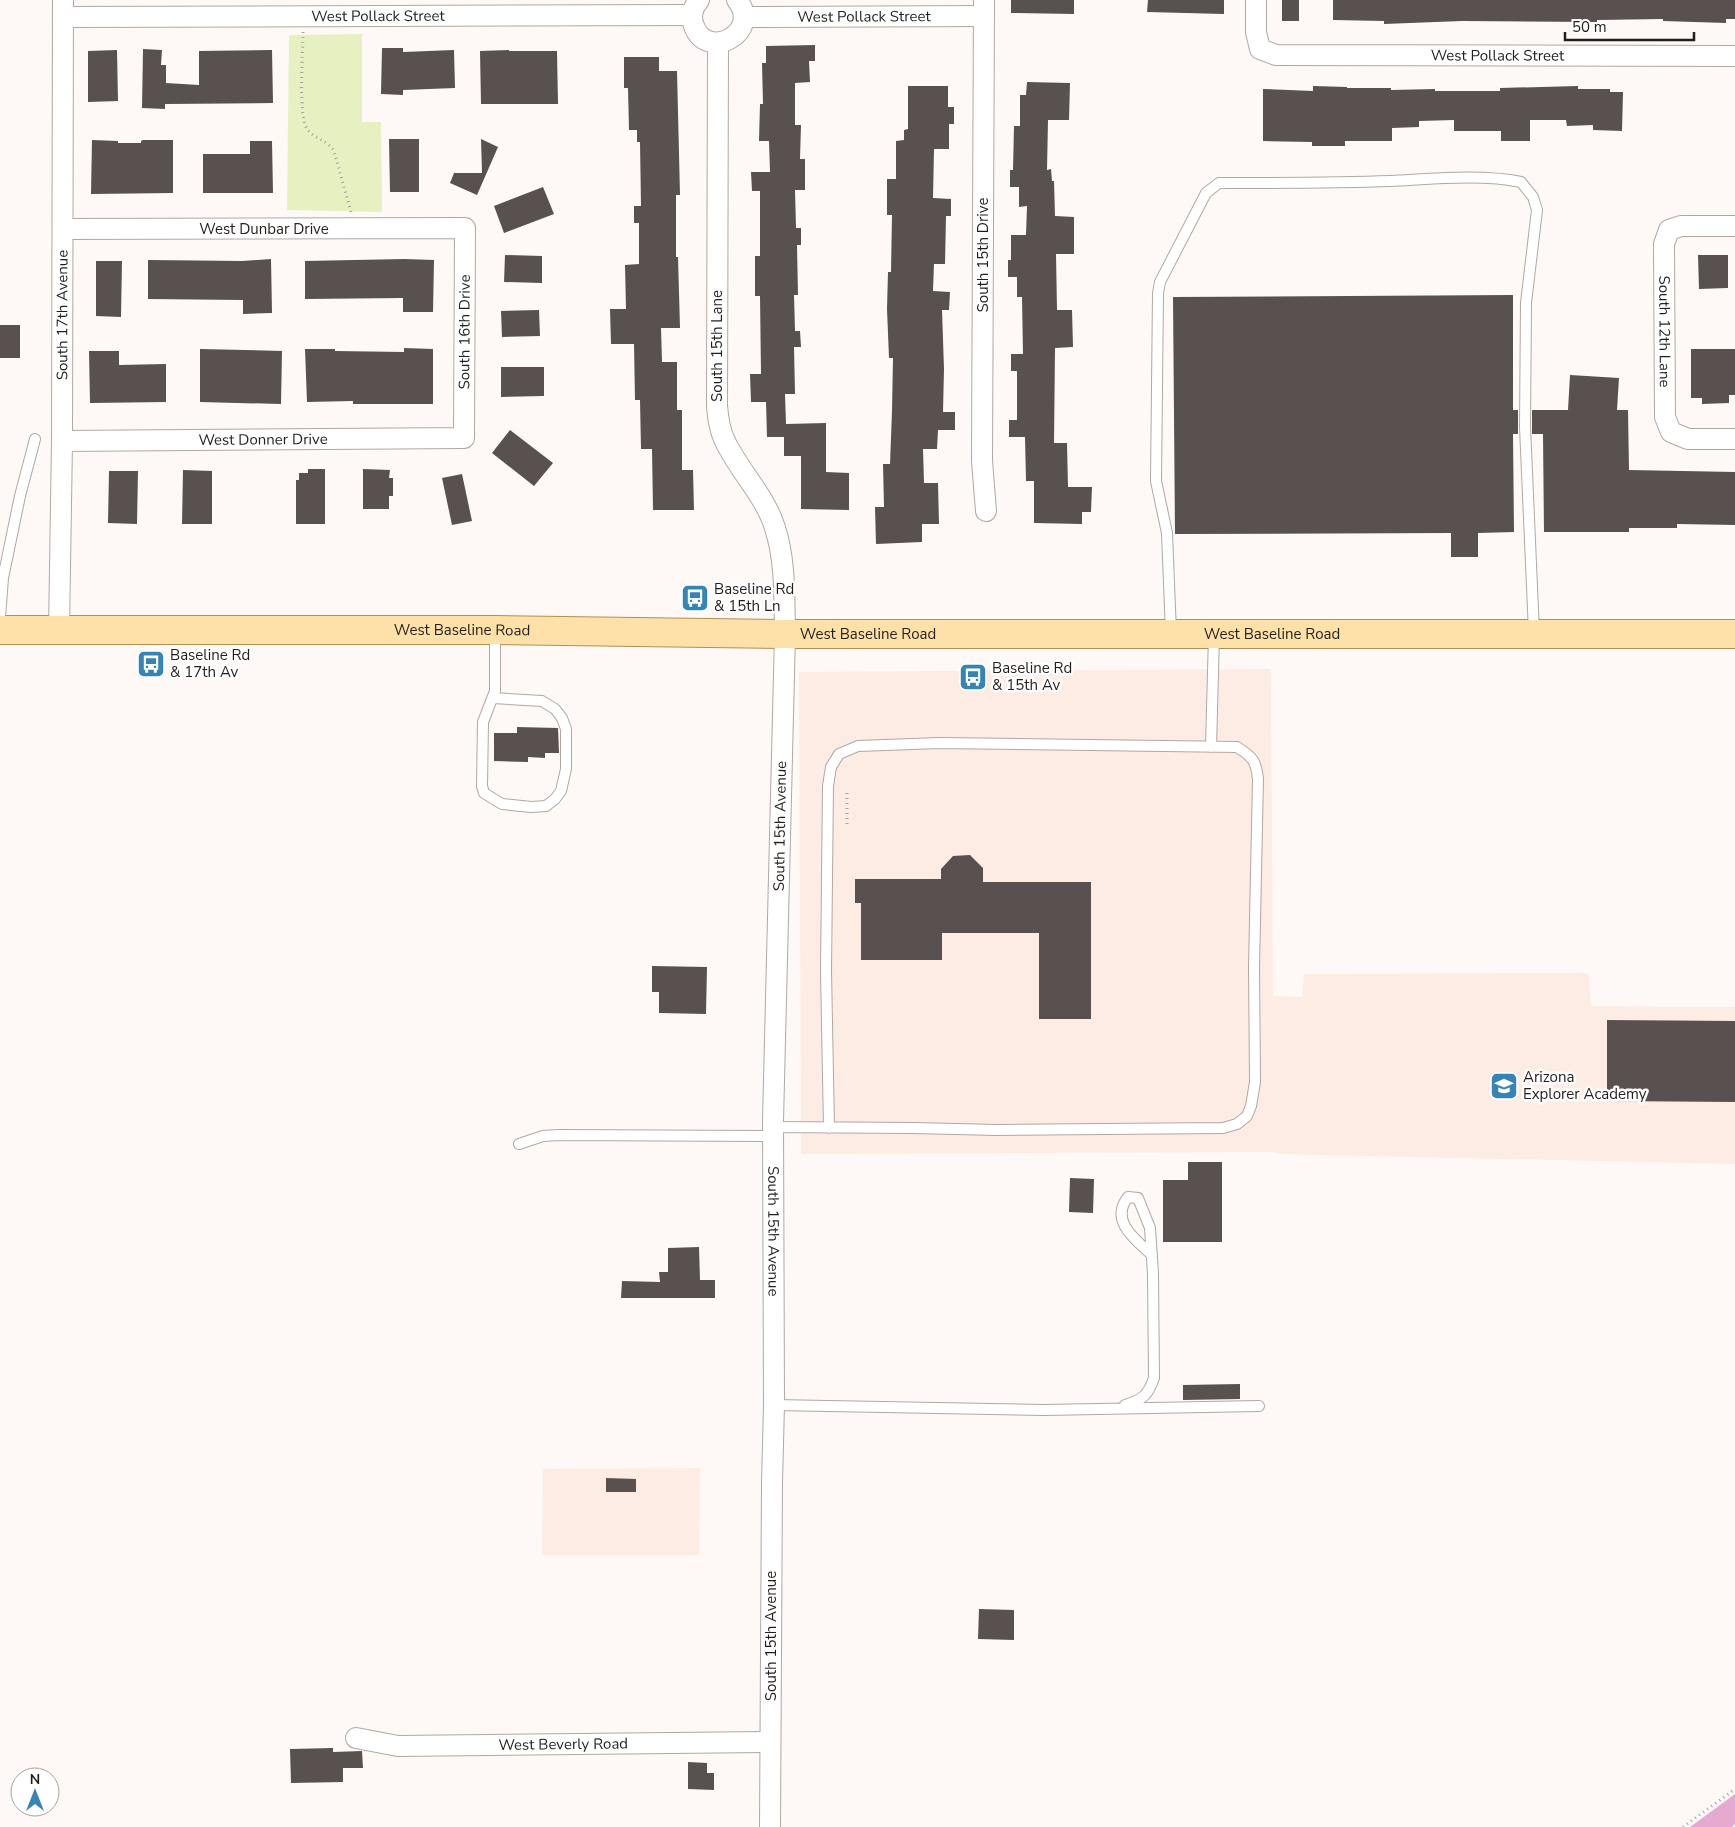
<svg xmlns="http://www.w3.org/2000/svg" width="1735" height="1827" viewBox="0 0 1735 1827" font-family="'Nunito Sans',sans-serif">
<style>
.built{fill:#fdece4}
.green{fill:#e7f0c1}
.water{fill:#e6aad0}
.building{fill:#595050}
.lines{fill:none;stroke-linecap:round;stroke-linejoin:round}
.lane-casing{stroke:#b1a8a4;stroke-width:12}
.street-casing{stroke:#b1a8a4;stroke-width:22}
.primary-casing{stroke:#b09052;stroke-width:30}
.path{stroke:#a5a09e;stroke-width:3;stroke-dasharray:1 4;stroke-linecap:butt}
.lane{stroke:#fff;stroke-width:10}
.street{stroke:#fff;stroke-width:20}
.primary{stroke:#fee1a9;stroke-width:28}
.labels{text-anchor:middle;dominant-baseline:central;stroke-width:5;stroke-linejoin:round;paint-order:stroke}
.street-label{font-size:15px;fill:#211e1c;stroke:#fff}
.poi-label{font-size:15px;fill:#211e1c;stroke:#fff;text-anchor:start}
</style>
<rect width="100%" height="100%" fill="#fef8f6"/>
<path class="built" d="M1271,669L1273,996L1302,997L1304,974L1588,973L1591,1006L1735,1007V1164L1283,1154L1273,1152L801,1154L799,672Z
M700,1468L699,1555H542L543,1469Z"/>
<path class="green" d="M362,34V122H381L382,212L287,210L289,35Z"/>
<path class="water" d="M1735,1794V1824L1732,1827H1690Z"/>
<path class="building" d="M1011,0H1074V14L1011,13Z
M1148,0H1224V14L1147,12Z
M1282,0H1299V21H1282Z
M1333,0H1735V19H1726V23L1663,21V19L1597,20V22L1462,21L1384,24V21L1333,20Z
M815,45V61H809L810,82L795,83V125H801L800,159H805V190H795L796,228H801V245H797L798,295H794L795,331H800L801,347H794L795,394H785L786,424L826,423V472L849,473V510L801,509V456H784V437H767L766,402H751L750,374H761L760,296H755V256H760V191H752L751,172H770L769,141H759L760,104H763L762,63H766V46Z
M382,48H403V52L454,50L455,88L403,90V95L381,94Z
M143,49L162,50L161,65H166V83L199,85V51L272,50L273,103L165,104V109L142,108Z
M117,50L118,101L88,102V51Z
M509,50V51H557L558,104H481L480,51Z
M624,57H659V71H677L680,195H676V257H678L680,328H661L662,362H677V410H682V470H693L694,510H653L652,449H641L640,400H635L634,344H611L610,309H626L625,265L639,264V223H634V206H641L640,142H637V130H629L628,88H624Z
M1027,82L1070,83L1069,120H1048L1047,170L1051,169L1052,181H1054L1055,216L1074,217V254H1056L1057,310H1072L1073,347L1055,348L1054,443H1067L1068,487H1092L1091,512H1082V524L1034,523V481H1026L1025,437H1009V420H1017V371H1011V354H1023L1022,297H1017V277H1008V260H1011V235H1026L1027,206L1019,207V187H1010V170H1013L1014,126H1020V95H1026Z
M908,86H948V107H954V124H949V149H934L933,198L951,199V216H946L945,264H934L933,291L950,292L949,310H942L944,369L943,412H955V430H938L937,449H923L924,483H938L939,524H922V542L876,544L875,507H884L883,464H890L892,411L893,358H889L887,309L888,272H891L892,215H887V179H896V141L904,140V130L908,129Z
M1313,86L1347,87V88H1391V90L1435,89V91H1500V88L1578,86V89H1610V92H1623L1622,131L1593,130V125L1567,126L1566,120H1530V141H1501V131H1454V120L1419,121V127L1392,128V141H1345V146H1312V142L1263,141V89L1313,91Z
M389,139H419V192H390Z
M481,139L498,147L477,195L450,183L454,173H482Z
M92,140L118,141V143H141V141L143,140H173V193L91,194Z
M250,141H272L273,193H203V154H250Z
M543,187L554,214L504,233L494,206Z
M505,255L542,256V283L504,282Z
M1698,255H1728V288L1699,289Z
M271,259L272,313L243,314V300L148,299V260L242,261Z
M404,259L434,260L433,312H403V298L305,299V261Z
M96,261H122L121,317L96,316Z
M1513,295V410H1518V434H1513L1514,532L1478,533V557H1451V533L1175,534L1173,297Z
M539,310L540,336L502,337L501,311Z
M0,325H20V358H0Z
M404,348L433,349V404H353V401L307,402L305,349H335V351L404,352Z
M200,349L282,351L281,404L200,402Z
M1691,349H1735V395H1729V403L1702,404V398H1691Z
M89,351H119V365L166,364V402L90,403Z
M501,367H544V396L501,397Z
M1570,375L1619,378L1617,410H1628L1629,470L1735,472V525L1677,524V528H1629V532H1544L1543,434H1532V410H1568Z
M510,430L553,463L534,486L492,453Z
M308,469H325V524H296V480H299V473H308Z
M363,469L390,470L389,478H393V496H389V509H363Z
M183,470L212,471V524H182Z
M109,471H138L137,524L108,523Z
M462,474L472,521L452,525L442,478Z
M517,727L558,728L559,753H545V758L528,757V762L494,761V733H517Z
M970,855L983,868V882H1091V1019H1039V933H942V960H861V903H855V879H941V869L953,856Z
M652,966L707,967L706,1014L659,1013V992H652Z
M1607,1020L1735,1021V1102L1607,1101Z
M1188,1162H1222V1242H1163V1180H1188Z
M1070,1178L1094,1179L1093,1213L1069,1212Z
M699,1247L700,1280H715V1298H621L622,1281L660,1282L659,1272H668V1248Z
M1240,1384V1399L1183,1400V1385Z
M606,1478L636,1479V1492H606Z
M979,1609L1014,1610V1640L978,1639Z
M333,1748V1752L362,1751L363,1768H343V1782L291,1783L290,1749Z
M688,1762L707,1763V1773H714V1790L688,1789Z"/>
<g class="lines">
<g class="lane-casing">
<path id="lane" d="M0,617L3,578L20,496L35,439
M1171,633L1167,533L1156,481L1158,293L1160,282L1206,193L1219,183C1277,183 1334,183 1391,181C1432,179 1482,174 1521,182L1533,197L1537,210L1526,303L1525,427L1534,632
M493,698L542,701L555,709L562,718L566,729V769L561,791L555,799L546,806L531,807L502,804L484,793L482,786L483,722L495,691V631
M1211,747L1214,635
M773,1127L914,1128L997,1130L1223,1128L1237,1124L1247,1116L1251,1106L1255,1082L1254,967L1258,779C1256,761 1253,757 1237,747L939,743L858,746L839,754L831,767L828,786L826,971L829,1128
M519,1144L543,1136L559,1135L773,1136
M774,1405L1044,1410L1259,1406
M1125,1405C1143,1400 1148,1395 1154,1378L1153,1274L1150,1228L1138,1198L1128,1197C1109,1221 1136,1240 1152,1255"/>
</g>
<g class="street-casing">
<g id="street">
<path d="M699,0C693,7 690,17 694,26C707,62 763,32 737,0"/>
<path d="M984,0L982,461L986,511"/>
<path id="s1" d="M1256,0V32L1260,49L1276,55L1735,56"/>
<path id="s2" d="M63,17L692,15"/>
<path id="s3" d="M744,17L984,16"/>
<path id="s4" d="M718,43L717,406C718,417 719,428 724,439C738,470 765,495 775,528C786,562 784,599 785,634L773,1121L774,1405L772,1483L770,1827"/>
<path id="s5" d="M1735,226H1681L1669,230L1664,244L1665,417L1671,432L1688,439H1735"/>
<path id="s6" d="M62,441L464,438L465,228L63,229"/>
<path id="s7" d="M59,631L62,441L63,0"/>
<path id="s8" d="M356,1738L398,1746L770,1742"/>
</g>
</g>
<g class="primary-casing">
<g id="primary">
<path id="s9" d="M0,630H495L785,634H1735"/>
</g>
</g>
<path class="path" d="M303,32C303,51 298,116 307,129C314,139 326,139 334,151L351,212
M847,793V824
M1683,1827L1735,1789"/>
<use href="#lane" class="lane"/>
<use href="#street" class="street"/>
<use href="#primary" class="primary"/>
</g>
<defs>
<g id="bus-square" transform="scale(1.4375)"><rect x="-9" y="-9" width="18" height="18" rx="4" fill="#3485b6" stroke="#fff"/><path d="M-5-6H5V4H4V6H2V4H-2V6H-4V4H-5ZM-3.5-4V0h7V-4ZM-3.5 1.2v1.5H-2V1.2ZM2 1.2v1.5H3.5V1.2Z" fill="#fff"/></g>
<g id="school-square" transform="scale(1.4375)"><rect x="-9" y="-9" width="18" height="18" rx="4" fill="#3485b6" stroke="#fff"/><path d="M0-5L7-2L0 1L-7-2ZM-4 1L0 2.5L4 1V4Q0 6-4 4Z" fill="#fff"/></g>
</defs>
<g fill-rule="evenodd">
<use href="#bus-square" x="695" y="598"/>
<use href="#bus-square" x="151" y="664"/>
<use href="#bus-square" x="973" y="677"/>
<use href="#school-square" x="1504" y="1086"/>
</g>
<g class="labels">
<g class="street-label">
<text stroke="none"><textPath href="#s3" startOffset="120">West Pollack Street</textPath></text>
<text stroke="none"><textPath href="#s2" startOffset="315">West Pollack Street</textPath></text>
<text stroke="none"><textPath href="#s1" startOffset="288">West Pollack Street</textPath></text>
<text x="264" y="229">West Dunbar Drive</text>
<text transform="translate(983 255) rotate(-90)">South 15th Drive</text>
<text stroke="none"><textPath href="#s7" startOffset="316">South 17th Avenue</textPath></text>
<text stroke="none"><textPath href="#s5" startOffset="169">South 12th Lane</textPath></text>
<text stroke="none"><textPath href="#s6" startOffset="508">South 16th Drive</textPath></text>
<text transform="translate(717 346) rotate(-90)">South 15th Lane</text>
<text stroke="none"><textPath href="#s6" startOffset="201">West Donner Drive</textPath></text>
<text stroke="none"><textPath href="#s9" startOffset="462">West Baseline Road</textPath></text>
<text stroke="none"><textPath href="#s9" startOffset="868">West Baseline Road</textPath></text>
<text stroke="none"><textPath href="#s9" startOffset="1272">West Baseline Road</textPath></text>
<text transform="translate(780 826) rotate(-89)">South 15th Avenue</text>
<text stroke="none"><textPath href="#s4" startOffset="1204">South 15th Avenue</textPath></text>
<text transform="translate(771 1636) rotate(-90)">South 15th Avenue</text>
<text stroke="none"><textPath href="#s8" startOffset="208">West Beverly Road</textPath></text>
</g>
<g class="poi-label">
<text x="714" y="589">Baseline Rd<tspan x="714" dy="17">&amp; 15th Ln</tspan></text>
<text x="170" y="655">Baseline Rd<tspan x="170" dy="17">&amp; 17th Av</tspan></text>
<text x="992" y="668">Baseline Rd<tspan x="992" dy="17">&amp; 15th Av</tspan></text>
<text x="1523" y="1077">Arizona<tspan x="1523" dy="17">Explorer Academy</tspan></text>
</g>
</g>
<g transform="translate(35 1792)"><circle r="24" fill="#ffffff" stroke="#a6a5a4"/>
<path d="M0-4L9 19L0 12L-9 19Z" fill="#3485b6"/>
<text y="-8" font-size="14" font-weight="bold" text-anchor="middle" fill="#211e1c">N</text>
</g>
<path d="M1565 32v8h129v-8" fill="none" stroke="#211e1c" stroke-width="2.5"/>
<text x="1572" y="32" font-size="15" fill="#211e1c" stroke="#ffffff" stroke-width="4" paint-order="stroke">50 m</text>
</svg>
